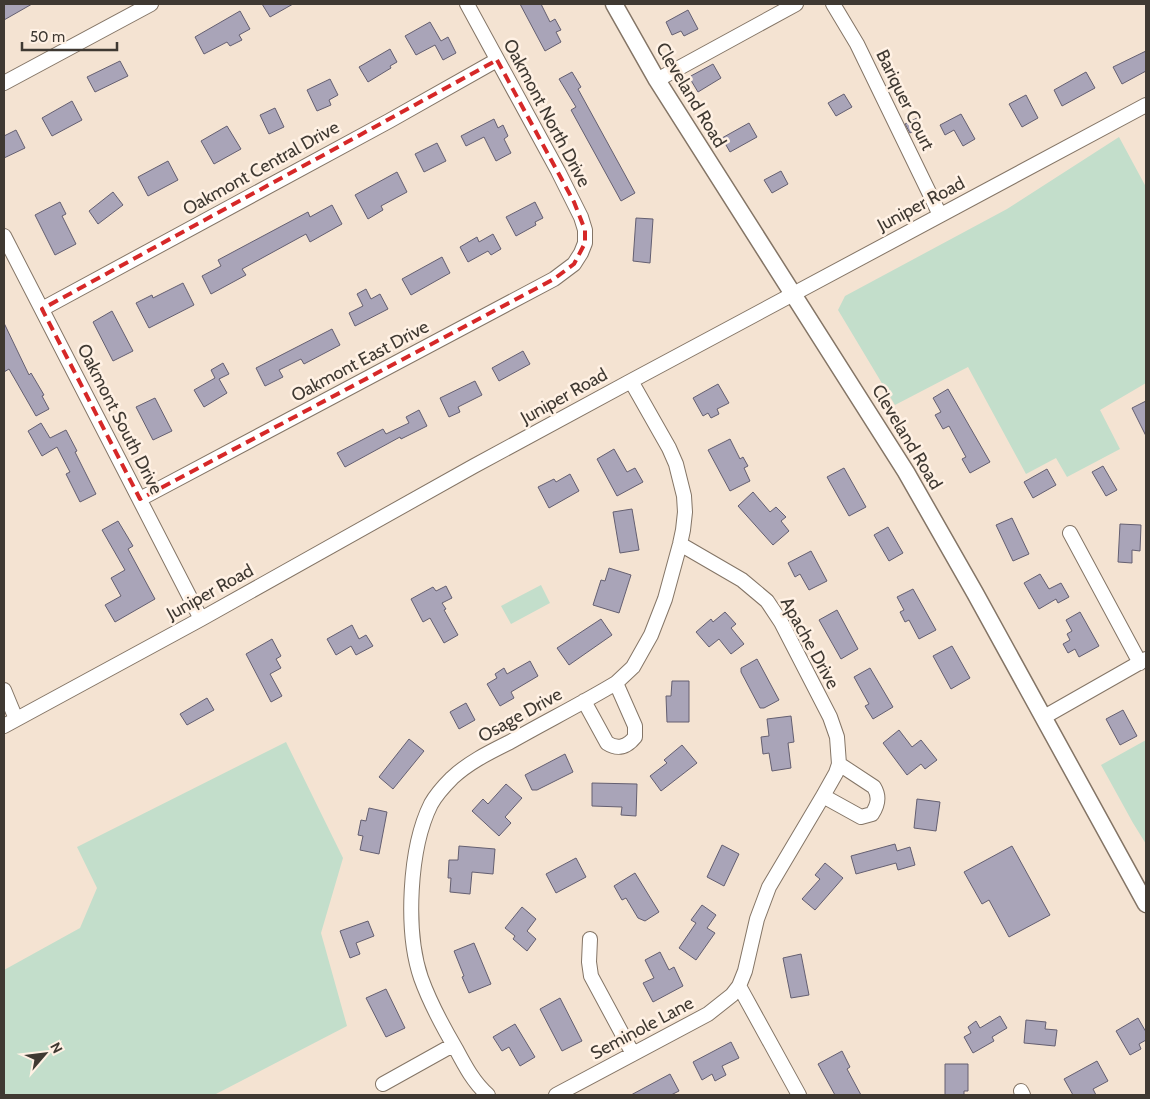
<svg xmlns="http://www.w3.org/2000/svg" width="1150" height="1099" viewBox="0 0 1150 1099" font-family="Cabin,sans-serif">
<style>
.green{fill:#c3decb}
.building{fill:#a9a4b8;stroke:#645f71}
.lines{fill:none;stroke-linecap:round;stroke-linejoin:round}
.minor-casing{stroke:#847566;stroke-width:16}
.major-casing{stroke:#847566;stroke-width:19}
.minor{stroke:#fff;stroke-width:14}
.major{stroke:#fff;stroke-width:16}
.marked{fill:none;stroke:#d62828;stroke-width:4;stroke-dasharray:10 6;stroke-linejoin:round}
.labels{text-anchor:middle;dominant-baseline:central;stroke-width:5;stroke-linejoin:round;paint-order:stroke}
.street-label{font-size:18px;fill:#3f3932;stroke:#fff1e4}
</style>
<rect width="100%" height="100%" fill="#f4e3d2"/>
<path class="green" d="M1119,137L1146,187V383L1100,410L1120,449L1067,477L1056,458L1026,474L968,367L895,405L838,310L845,296L1007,209Z
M541,585L550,603L511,624L501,606Z
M1146,740V844L1133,823L1101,765Z
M286,742L343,858L321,933L347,1026L214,1095H4V970L80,928L97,888L77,847Z"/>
<path class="building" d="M4,4H32L4,20Z
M262,4H293L270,17Z
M520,4H541L550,22L555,19L561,30L556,32L561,42L545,51Z
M688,10L698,29L684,36L681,31L672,35L666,22Z
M240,11L250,29L239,35L242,40L230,46L227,42L204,54L195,37Z
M430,22L441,41L448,37L456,53L443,60L435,45L416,55L405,36Z
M390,49L397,62L390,66L391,68L368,82L359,67Z
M1146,51V71L1122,84L1113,67Z
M120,61L128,76L95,92L87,77Z
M713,64L721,78L698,92L689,77Z
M572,72L581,87L578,89L635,193L621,201L571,110L576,107L559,79Z
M1086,72L1095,88L1062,106L1054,90Z
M330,79L338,95L329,100L331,105L317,111L307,90Z
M844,94L852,107L836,116L828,103Z
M1026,95L1038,118L1022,127L1009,104Z
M72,101L82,120L52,136L42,118Z
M275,108L284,127L269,134L260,115Z
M961,114L975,139L963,146L954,130L945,135L940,125Z
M917,118L921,127L910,133L905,124Z
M494,119L498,128L503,125L508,136L504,139L511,153L496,161L484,137L466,146L461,136Z
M749,123L757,137L730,152L722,138Z
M227,126L241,149L214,164L201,141Z
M16,130L25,148L4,158V136Z
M437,143L446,161L424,172L415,154Z
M168,161L178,180L148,196L138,177Z
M781,171L788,184L772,193L764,180Z
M397,172L407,192L381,206L383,210L368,219L355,195Z
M113,192L123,205L98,224L89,211Z
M60,202L66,214L62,216L76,244L55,255L35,215Z
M535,202L543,218L535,222L536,225L516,236L506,217Z
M332,205L342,224L310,242L306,234L242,269L246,275L211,294L202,276L221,266L218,260L308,212L310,217Z
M636,218L653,219L650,263L633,261Z
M493,234L501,249L491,255L488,251L468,262L460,247L477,237L479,242Z
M442,257L450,273L411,295L402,279Z
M183,283L194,305L149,328L136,303L152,295L153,298Z
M366,289L371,299L380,294L388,309L355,326L349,313L363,306L357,294Z
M112,311L133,351L113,361L93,322Z
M4,323L29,375L31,373L44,395L42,396L49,409L36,416L9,369L4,372Z
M332,329L340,345L304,364L301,359L279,370L283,377L265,386L256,368Z
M523,351L530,364L499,381L492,368Z
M223,363L229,374L219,379L227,393L204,407L194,390L215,378L211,370Z
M475,381L482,395L458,407L460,412L449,417L440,398Z
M718,384L729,403L717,409L719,414L711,418L708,413L703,416L693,398Z
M948,389L990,462L970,473L962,459L966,457L949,426L943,429L935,415L941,412L933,398Z
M155,398L172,431L153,440L136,407Z
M1146,401V436L1132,408Z
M419,410L427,426L401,439L400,437L345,467L337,453L383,429L386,434L409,423L406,417Z
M41,423L50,438L66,430L77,451L75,452L96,494L80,502L66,474L70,472L57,447L42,456L28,431Z
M730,439L740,459L743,457L748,466L744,468L750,481L730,491L708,450Z
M614,449L627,472L635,468L643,482L617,496L597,459Z
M1103,466L1117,490L1106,496L1092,472Z
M844,468L866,507L849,516L827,477Z
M1047,469L1056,485L1033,498L1024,482Z
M570,474L579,491L549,508L538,487L554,479L556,482Z
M753,492L770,512L776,507L786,517L781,521L789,531L773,545L738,506Z
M632,509L639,550L620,553L613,512Z
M1012,518L1029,554L1013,561L996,525Z
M118,521L133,546L128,549L155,599L115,622L105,605L121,596L111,578L125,570L102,530Z
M1120,524L1141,525L1140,551L1132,550V563L1118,562Z
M888,527L903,553L889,561L874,535Z
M811,551L827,581L809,590L800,574L795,577L788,563Z
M609,568L631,575L619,613L593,605L601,580L605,581Z
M1040,574L1049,589L1061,583L1069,597L1058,603L1056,599L1039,609L1024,583Z
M446,586L452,598L442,603L446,609L444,610L458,635L444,643L430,618L423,622L411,599L433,587L436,591Z
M913,589L936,630L919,639L909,620L905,622L900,612L904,610L897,597Z
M837,610L858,649L841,659L819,620Z
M725,612L736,624L731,628L744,644L731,654L719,639L709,647L696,632L711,619L713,622Z
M1080,612L1099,646L1079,657L1075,649L1068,653L1063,644L1070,640L1067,634L1072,631L1066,620Z
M601,619L612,635L569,665L557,648Z
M352,625L359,639L366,635L373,646L356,655L351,646L336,655L327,639Z
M272,639L281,656L276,659L281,668L270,674L282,696L271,702L246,654Z
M952,646L970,678L951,689L933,656Z
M757,659L779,700L764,708H760L741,672V668Z
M530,661L538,676L511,692L514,698L500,706L487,684L497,678L495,674L504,668L507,674Z
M870,668L893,707L873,719L865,706L869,704L854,677Z
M672,681H689V722H667L666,696H671Z
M207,698L214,710L187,725L180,714Z
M466,703L475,720L459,729L450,712Z
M1123,710L1137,736L1120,745L1106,719Z
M791,716L794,742L788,743L791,768L772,771L769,753L763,754L761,737L769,736L767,719Z
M899,730L912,747L921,740L937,760L925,769L921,764L907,775L883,743Z
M409,739L424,751L393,789L379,777Z
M682,745L697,763L661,791L650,776L667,763L664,760Z
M565,754L573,772L537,790H532L525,775Z
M592,783L637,784L636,816L621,815L622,807L592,806Z
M506,784L522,798L505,817L511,823L499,836L472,811L483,799L488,804Z
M917,799L940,802L936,831L914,828Z
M369,808L387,812L379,854L360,850L363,836L358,835L361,820L366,821Z
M895,844L897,851L910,847L915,865L898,870L896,863L856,874L851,856Z
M722,845L739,854L724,886L707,877Z
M459,846L495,849L493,874L472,872L470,894L450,892L451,878H448L449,860H458Z
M1012,846L1050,915L1009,937L989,900L982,904L964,872Z
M576,858L586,877L556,893L546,874Z
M825,863L843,878L815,910L802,899L820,879L815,875Z
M635,873L659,912L645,921L638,918L626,898L622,900L614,886Z
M702,905L716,915L707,928L715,933L696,960L679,948L696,923L691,920Z
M522,907L536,919L527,931L536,939L527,951L513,939L515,936L505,928Z
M368,921L374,936L356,943L360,954L350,958L340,931Z
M474,943L491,984L469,993L462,977L464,976L454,951Z
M660,952L669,970L674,967L683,986L653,1002L643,983L654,978L645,960Z
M801,954L809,995L791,998L783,958Z
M386,989L405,1028L386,1037L366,998Z
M560,998L582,1041L562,1051L540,1009Z
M1000,1016L1007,1028L992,1037L994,1041L973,1053L964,1037L971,1033L968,1027L976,1021L980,1028Z
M1138,1018L1146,1032V1040L1139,1044L1141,1049L1130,1055L1116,1031Z
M1026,1020L1046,1022L1045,1029L1057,1030L1055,1046L1024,1043Z
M515,1024L535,1057L520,1066L509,1047L502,1051L493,1037Z
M731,1042L739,1058L722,1066L726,1075L715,1081L712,1074L702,1080L693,1062Z
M842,1051L850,1067L847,1069L861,1095H835L818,1064Z
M1097,1061L1108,1081L1093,1089L1096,1095H1073L1064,1079Z
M945,1064H968V1091H964V1095H945Z
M670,1074L679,1091L671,1095H631Z"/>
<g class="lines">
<g class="minor-casing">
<path id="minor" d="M833,4L857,44L940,215
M657,80L796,4
M4,83L151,4
M4,236L201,619
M42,309L389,121L497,60
M140,499L554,279L574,264L581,253L585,243V230L581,217L558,171L467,4
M1070,533L1140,663
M4,690L16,719
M584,701L607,743C618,750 627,747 635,737V726L616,683
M1044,717L1146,659
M4,726L201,619L474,466L631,381L1146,105
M823,796L861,817L872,814C878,805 880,797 874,787L839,764
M590,939L589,962L591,976L633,1054
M739,986L799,1095
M383,1084L453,1045
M1021,1091L1023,1095
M488,1095C474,1083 465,1066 456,1049C443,1027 430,1003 421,978C405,931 409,848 431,804C436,795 445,785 452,778C469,762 490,752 510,742C545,722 581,704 616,683L633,667L651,635L665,599L680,544L683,530L685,512L684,496L676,464L669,448L631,381
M556,1095L708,1014L732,995L739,986L745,971L757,919L769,887L823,796L836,773L839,764L837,737L830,717L781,622L767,601L742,580L680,544"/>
</g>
<g class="major-casing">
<path id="major" d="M614,4L657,80L906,472L975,593L1146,904"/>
</g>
<use href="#minor" class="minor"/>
<use href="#major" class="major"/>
</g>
<path class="marked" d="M497,60L574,202L585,230V243L574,264L554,279L140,499L42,309Z"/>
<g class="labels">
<g class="street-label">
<text transform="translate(691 95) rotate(59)">Cleveland Road</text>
<text transform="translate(905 100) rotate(64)">Bariquer Court</text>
<text transform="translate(547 113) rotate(62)">Oakmont North Drive</text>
<text transform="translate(261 168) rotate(-29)">Oakmont Central Drive</text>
<text transform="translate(921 204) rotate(-28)">Juniper Road</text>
<text transform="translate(360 361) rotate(-28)">Oakmont East Drive</text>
<text transform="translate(564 396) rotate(-29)">Juniper Road</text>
<text transform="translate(120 419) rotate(63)">Oakmont South Drive</text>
<text transform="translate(907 437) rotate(59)">Cleveland Road</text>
<text transform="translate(210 592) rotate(-29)">Juniper Road</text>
<text transform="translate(810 643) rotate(61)">Apache Drive</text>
<text transform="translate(520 715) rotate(-29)">Osage Drive</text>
<text transform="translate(642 1028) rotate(-28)">Seminole Lane</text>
</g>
</g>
<rect width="1150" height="1099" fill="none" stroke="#3f3932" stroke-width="10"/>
<g transform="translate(45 1054) rotate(62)" stroke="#fff1e4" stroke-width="4" paint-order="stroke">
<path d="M0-4L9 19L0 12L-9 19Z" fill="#3f3932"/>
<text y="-8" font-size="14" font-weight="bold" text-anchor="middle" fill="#3f3932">N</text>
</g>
<path d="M22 42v8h95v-8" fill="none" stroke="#3f3932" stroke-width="2.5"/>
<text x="30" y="42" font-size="15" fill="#3f3932" stroke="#fff1e4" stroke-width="4" paint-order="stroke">50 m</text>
</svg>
